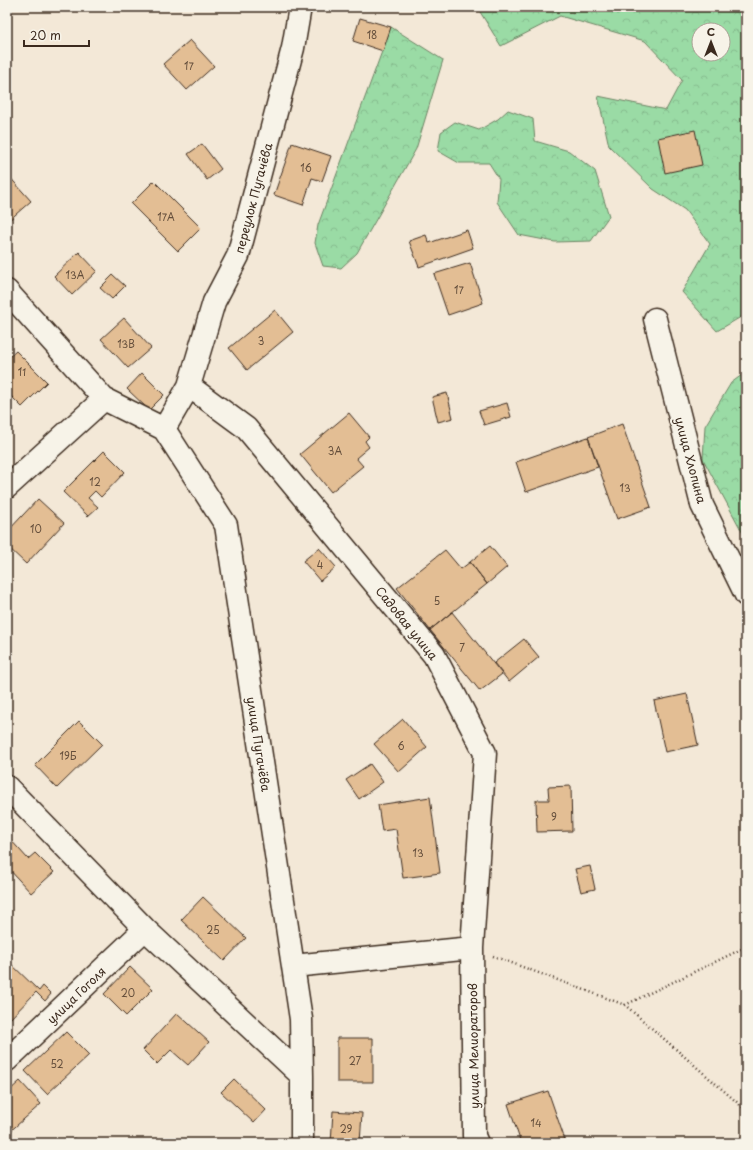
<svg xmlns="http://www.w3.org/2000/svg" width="753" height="1150" viewBox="0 0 753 1150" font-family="'Playpen Sans',sans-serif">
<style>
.forest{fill:url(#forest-crowns);stroke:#6a8262;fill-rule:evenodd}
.building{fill:#e3be94;stroke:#3b2a1e}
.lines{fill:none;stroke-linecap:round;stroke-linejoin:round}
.minor-casing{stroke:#3b2a1e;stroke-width:25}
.path{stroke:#3b2a1e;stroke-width:2.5;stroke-dasharray:1 3;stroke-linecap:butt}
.minor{stroke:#f7f3e8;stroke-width:22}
.labels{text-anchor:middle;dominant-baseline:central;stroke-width:4;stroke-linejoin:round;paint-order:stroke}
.number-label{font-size:10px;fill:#654f3c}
.street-label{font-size:12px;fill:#3b2a1e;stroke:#f7f3e8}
</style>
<defs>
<pattern id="forest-crowns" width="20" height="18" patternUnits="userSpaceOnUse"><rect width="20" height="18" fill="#9adba5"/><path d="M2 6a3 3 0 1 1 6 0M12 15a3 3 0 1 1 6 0" fill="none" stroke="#86bc8e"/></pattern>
</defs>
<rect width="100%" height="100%" fill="#f3e8d7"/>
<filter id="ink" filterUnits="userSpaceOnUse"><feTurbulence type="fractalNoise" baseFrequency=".025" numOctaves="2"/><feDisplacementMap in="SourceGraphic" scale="8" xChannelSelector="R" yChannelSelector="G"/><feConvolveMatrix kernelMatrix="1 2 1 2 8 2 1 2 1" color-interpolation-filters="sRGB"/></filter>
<g filter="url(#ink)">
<path class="forest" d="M477,7H746V314L717,331L682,292L710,244L685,210L653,189L609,146L598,96L666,110L682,80L645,41L560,16L501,46ZM699,30H723V54H699Z
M391,27L443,60L416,149L357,253L341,268L323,266L315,243L318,225Z
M508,110L533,119L535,141L569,151L595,171L609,216L591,241L555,242L519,235L497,202L499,179L489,163H459L438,151L441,132L455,122L479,130L498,119Z
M746,372V539L703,459L705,426L731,383Z"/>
<path class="building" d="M360,18L391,27L383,51L353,41Z
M190,40L214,66L187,90L163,64Z
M695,130L702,165L665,173L658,138Z
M292,143L331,156L322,181L312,178L303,205L274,195Z
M202,144L221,169L207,180L188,154Z
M7,174L31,201L7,222Z
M154,181L201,228L178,251L131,204Z
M467,230L473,248L419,267L409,241L426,235L429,243Z
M79,252L97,271L72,295L54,276Z
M470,263L483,303L448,315L434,274Z
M113,275L125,286L112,299L100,288Z
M275,310L293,332L247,370L229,348Z
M124,318L151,348L128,368L101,339Z
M16,351L47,382L22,407L7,392V359Z
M142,373L164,395L149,410L127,389Z
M447,393L453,418L438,422L432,397Z
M507,403L511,417L484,425L479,411Z
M349,413L369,437L365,441L369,447L356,458L363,466L331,492L300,454Z
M622,424L651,507L617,519L588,437Z
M588,437L598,467L526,492L516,462Z
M104,451L125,472L101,497L95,491L88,498L98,507L88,516L63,492Z
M38,499L64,523L26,564L7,546V532Z
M490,546L507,567L487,584L470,562Z
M319,548L336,567L320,581L303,561Z
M445,550L461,569L470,562L487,584L430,630L397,588Z
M452,612L502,674L480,691L430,630Z
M524,639L539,657L509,682L494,663Z
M687,694L698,745L665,752L654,701Z
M403,719L427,747L399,772L374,744Z
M79,721L102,744L57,788L35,765Z
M370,764L383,782L359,799L346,780Z
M571,786L572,831L537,832L536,800H549L548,787Z
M430,797L440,873L403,878L396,829L382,831L378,805Z
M9,838L28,859L35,853L54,872L31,893L7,867V840Z
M590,866L595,889L581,892L575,869Z
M203,897L246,938L224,961L181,920Z
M7,960L39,991L43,986L51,994L45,1001L36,992L7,1022Z
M130,967L153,989L126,1016L104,994Z
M177,1013L209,1042L188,1065L171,1050L157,1064L143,1050Z
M66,1032L89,1055L47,1094L25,1071Z
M337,1038H373V1082H337Z
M234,1079L266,1110L254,1123L221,1092Z
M20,1081L41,1104L7,1134V1093Z
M548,1091L565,1140L557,1143H521L508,1104Z
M333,1111L362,1113L360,1143H331Z
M166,1137L172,1143H161Z
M74,1138L79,1143H69Z"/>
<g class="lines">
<g class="minor-casing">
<path id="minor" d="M7,291L104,399
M655,319L702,505L746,595
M189,386L246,428L434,655L485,753L472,948L474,1136L477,1143
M164,429L226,525L301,1019L302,1076
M7,487L104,399L164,429L189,386L214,302L238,256L293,48L300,7
M7,787L145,929L302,1076V1143
M293,966L472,948
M7,1060L145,929"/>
</g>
<path class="path" d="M493,956L625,1005L746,1110
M625,1005L746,947"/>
<use href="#minor" class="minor"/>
</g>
</g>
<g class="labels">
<g class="number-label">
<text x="372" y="34">18</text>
<text x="189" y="65">17</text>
<text x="306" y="167">16</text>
<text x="166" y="216">17А</text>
<text x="75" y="274">13А</text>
<text x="459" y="289">17</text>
<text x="261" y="340">3</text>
<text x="126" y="343">13В</text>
<text x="22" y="371">11</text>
<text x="335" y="450">3А</text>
<text x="95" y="481">12</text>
<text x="625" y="487">13</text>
<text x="36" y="528">10</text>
<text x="320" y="564">4</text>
<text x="437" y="600">5</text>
<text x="462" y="647">7</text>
<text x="401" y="745">6</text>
<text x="68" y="755">19Б</text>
<text x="554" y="816">9</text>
<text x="418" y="852">13</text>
<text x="213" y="929">25</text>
<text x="128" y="992">20</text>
<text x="355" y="1060">27</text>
<text x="57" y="1063">52</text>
<text x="536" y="1122">14</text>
<text x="346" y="1128">29</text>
</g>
<g class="street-label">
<text transform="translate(253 198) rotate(-75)">переулок Пугачёва</text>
<text transform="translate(691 460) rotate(75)">улица Хлопина</text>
<text transform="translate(407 623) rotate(51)">Садовая улица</text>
<text transform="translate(259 744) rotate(81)">улица Пугачёва</text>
<text transform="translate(76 995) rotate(-44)">улица Гоголя</text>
<text transform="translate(473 1046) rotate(-91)">улица Мелиораторов</text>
</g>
</g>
<rect width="753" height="1150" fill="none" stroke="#f7f3e8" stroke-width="24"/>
<rect x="12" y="12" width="729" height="1126" fill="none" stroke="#3b2a1e" stroke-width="1.5" filter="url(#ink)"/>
<g transform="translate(711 42)"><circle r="19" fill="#f7f3e8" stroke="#aca397"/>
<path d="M0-3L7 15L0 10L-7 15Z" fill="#3b2a1e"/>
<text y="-6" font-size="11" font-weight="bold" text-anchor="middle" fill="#3b2a1e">С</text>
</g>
<path d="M24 40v6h65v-6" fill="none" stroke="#3b2a1e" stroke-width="2"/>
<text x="30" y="40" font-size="12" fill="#3b2a1e" stroke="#f7f3e8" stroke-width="3" paint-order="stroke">20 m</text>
</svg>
